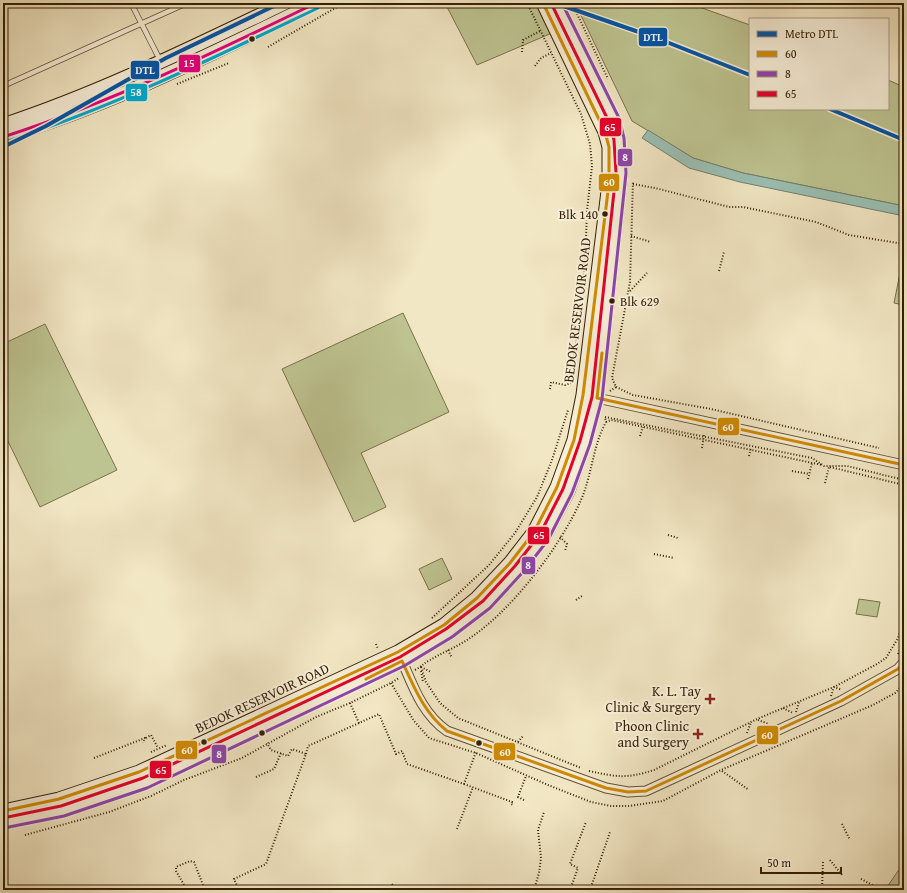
<svg xmlns="http://www.w3.org/2000/svg" width="907" height="893" viewBox="0 0 907 893" font-family="'Gentium Book Plus',serif">
<style>
.green{fill:#bec491;stroke:#7a724a}
.water{fill:#9bc0b4;stroke:#72806d}
.lines{fill:none;stroke-linecap:round;stroke-linejoin:round}
.service-casing{stroke:#645133;stroke-width:6}
.minor-casing{stroke:#645133;stroke-width:11}
.secondary-casing{stroke:#351f03;stroke-width:15}
.path{stroke:#351f03;stroke-width:2;stroke-dasharray:1 2;stroke-linecap:butt}
.service{stroke:#f7efd9;stroke-width:4.5}
.minor{stroke:#f7efd9;stroke-width:9}
.secondary{stroke:#f7efd9;stroke-width:13}
.bus-1-casing{stroke:#f7efd9;stroke-width:6}
.bus-2-casing{stroke:#f7efd9;stroke-width:6}
.bus-3-casing{stroke:#f7efd9;stroke-width:6}
.bus-4-casing{stroke:#f7efd9;stroke-width:6}
.bus-5-casing{stroke:#f7efd9;stroke-width:6}
.bus-1{stroke:#d08b01;stroke-width:3}
.bus-2{stroke:#8e44ad;stroke-width:3}
.bus-3{stroke:#e4002b;stroke-width:3}
.bus-4{stroke:#e5007d;stroke-width:3}
.bus-5{stroke:#00a9ce;stroke-width:3}
.metro-1-casing{stroke:#f7efd9;stroke-width:7}
.metro-1{stroke:#0354a6;stroke-width:4}
.bus-dot{fill:#351f03;stroke:#f7efd9;stroke-width:1.5}
.poi-dot{fill:#8f2418;stroke:#f7efd9;stroke-width:1.5}
.labels{text-anchor:middle;dominant-baseline:central;stroke-width:4;stroke-linejoin:round;paint-order:stroke}
.bus-label{font-size:13px;fill:#351f03;stroke:#f7efd9;text-anchor:end}
.street-label{font-size:14px;fill:#351f03;stroke:#f7efd9}
.poi-label{font-size:14px;fill:#351f03;stroke:#f7efd9;text-anchor:end}
.line-badge{stroke:#f7efd9;stroke-width:1.5}
.badge-label{font-size:11px;text-anchor:middle;font-weight:bold;fill:#fff}
</style>
<rect width="100%" height="100%" fill="#f2e7c4"/>
<filter id="stains"><feTurbulence type="fractalNoise" baseFrequency=".005" numOctaves="4"/><feColorMatrix values="0 0 0 0 .2 0 0 0 0 .09 0 0 0 0 .02 0 0 0 .5 -.17"/></filter>
<radialGradient id="worn" r=".72"><stop offset=".6" stop-color="#630" stop-opacity="0"/><stop offset="1" stop-color="#630" stop-opacity=".3"/></radialGradient>
<path class="green" d="M445,3H537L552,33L477,65Z
M575,3H688L750,25V109H888V80L904,87V206L743,173L693,158L632,121Z
M903,258H904V305L894,303Z
M403,313L449,412L361,453L386,507L354,522L282,369Z
M45,324L117,470L40,507L3,431V344Z
M442,558L452,579L429,590L419,569Z
M859,599L880,602L877,617L856,614Z
M904,866V890H885L898,871Z"/>
<path class="water" d="M648,130L693,158L743,173L904,206V216L740,182L689,168L642,138Z"/>
<g class="lines">
<g class="service-casing">
<path id="service" d="M131,3L160,60
M3,86L187,3"/>
</g>
<g class="minor-casing">
<path id="minor" d="M583,395L904,465
M400,656C412,683 421,713 447,731L606,788L628,792L646,791L841,701L898,669L904,662"/>
</g>
<g class="secondary-casing">
<path id="secondary" d="M3,125C100,93 193,47 285,3
M3,137C112,105 214,52 316,3
M3,811L59,799L139,772L398,652L444,625L477,598L510,563L534,532L557,487L574,440L583,395L609,183V147L605,132L543,3
M3,823L62,811L145,783L402,661L449,633L486,605L519,569L544,537L568,491L585,442L597,398L621,173L619,139L614,120L556,3"/>
</g>
<path class="path" d="M527,3L581,114L590,144L592,166L587,211L585,265L574,360
M572,3L608,79
M268,47L344,3
M522,52L523,40L540,31
M535,66L541,58L551,53
M177,84L229,63
M633,184L655,188L729,207H743L816,222L849,235L904,244
M631,236L651,242
M719,271L724,252
M630,291L647,273
M616,387L633,395L711,409L879,448
M550,389L551,382L565,385L571,383L572,381
M610,391L616,387L612,378L630,282L633,181
M605,417L812,458L824,466H847L904,480
M606,422L611,420L822,465
M640,436L643,427
M702,448L704,435
M749,456L751,448
M830,467L904,485
M792,471L809,474
M808,479L812,463
M825,483L829,467
M668,535L678,538
M560,537L567,544L565,551
M654,554L674,558
M576,600L582,596
M432,618L489,565L515,533L537,497L552,460L568,410
M376,644L378,649
M448,650L452,658
M898,654L904,641
M421,667L426,682L440,703L458,718L581,768
M421,667L431,672
M415,670C421,667 424,663 430,660C442,653 456,647 467,640C511,612 560,547 581,500C592,475 593,445 606,422L605,417
M421,671L423,682
M391,683L414,721L429,738L476,753L548,785L591,802L611,806H629L663,801L721,770L873,705L895,693L904,684
M831,696L834,687L842,690
M350,703L359,723L379,714L396,754L402,751L407,764L464,784L476,752
M783,708L793,713
M796,712L799,702
M758,720L769,724
M747,733L751,722
M146,738L151,735L158,748
M518,742L523,736
M151,752L167,745
M306,754L308,746L359,723
M94,758L145,738L143,743
M589,771C617,777 626,779 654,770L757,719L834,687L877,664L886,658L898,638L902,626L904,597
M722,771L749,790
M256,777L274,769L281,753
M464,784L512,802L511,804L513,805
M3,798L9,797
M524,800L518,797L526,776
M842,824L850,840
M457,829L473,787
M25,835L109,812L151,796L184,780L242,758L316,717L350,703L391,683L399,678
M830,860L842,875
M861,879L882,890
M392,884L396,890
M187,890L176,871V867L190,861L194,862L205,890
M239,890L234,879L266,864L306,754L292,749L288,756L271,750L267,743
M534,890L539,873L541,858L538,830L544,812
M570,890L578,868L570,864L586,822
M590,890L610,832
M822,890L823,860
M901,890L904,884"/>
<use href="#service" class="service"/>
<use href="#minor" class="minor"/>
<use href="#secondary" class="secondary"/>
<g class="bus-1-casing">
<path id="bus-1" d="M602,353L597,398L904,465
M366,679L402,661C414,687 424,713 447,731L606,788L628,792L646,791L841,701L898,669L904,662
M3,811L59,799L139,772L398,652L444,625L477,598L510,563L534,532L557,487L574,440L583,395L609,183V147L605,132L543,3"/>
</g>
<g class="bus-2-casing">
<path id="bus-2" d="M4,828L64,816L147,788L404,666L452,637L490,608L523,572L548,540L572,493L590,444L602,399L626,173L624,138L619,118L562,3"/>
</g>
<g class="bus-3-casing">
<path id="bus-3" d="M3,818L61,806L143,778L400,657L446,629L483,601L515,566L540,534L563,489L580,441L592,397L616,173L614,140L609,122L552,5"/>
</g>
<g class="bus-4-casing">
<path id="bus-4" d="M3,137C112,102 213,53 316,3"/>
</g>
<g class="bus-5-casing">
<path id="bus-5" d="M5,142C114,107 215,57 318,8"/>
</g>
<use href="#bus-1" class="bus-1"/>
<use href="#bus-2" class="bus-2"/>
<use href="#bus-3" class="bus-3"/>
<use href="#bus-4" class="bus-4"/>
<use href="#bus-5" class="bus-5"/>
<g class="metro-1-casing">
<path id="metro-1" d="M555,3L659,39L750,75
M830,109L904,140
M3,147L46,126L166,58L274,6L291,3"/>
</g>
<use href="#metro-1" class="metro-1"/>
</g>
<g class="bus-dot">
<circle cx="252" cy="39" r="3.5"/>
<circle cx="605" cy="214" r="3.5"/>
<circle cx="612" cy="301" r="3.5"/>
<circle cx="262" cy="733" r="3.5"/>
<circle cx="204" cy="742" r="3.5"/>
<circle cx="479" cy="743" r="3.5"/>
</g>
<g class="poi-dot">
<path d="M708 693h4v4h4v4h-4v4h-4v-4h-4v-4h4z"/>
<path d="M696 728h4v4h4v4h-4v4h-4v-4h-4v-4h4z"/>
</g>
<g class="labels">
<g class="bus-label">
<text x="598" y="214">Blk 140</text>
<text x="620" y="301" text-anchor="start">Blk 629</text>
</g>
<g class="street-label">
<text transform="translate(577 310) rotate(-83)">BEDOK RESERVOIR ROAD</text>
<text transform="translate(262 698) rotate(-25)">BEDOK RESERVOIR ROAD</text>
</g>
<g class="poi-label">
<text x="701" y="691">K. L. Tay<tspan x="701" dy="16">Clinic &amp; Surgery</tspan></text>
<text x="689" y="726">Phoon Clinic<tspan x="689" dy="16">and Surgery</tspan></text>
</g>
</g>
<g class="line-badge">
<rect x="638" y="27" width="30" height="20" rx="4" fill="#0354a6"/>
<rect x="178" y="54" width="23" height="19" rx="4" fill="#e5007d"/>
<rect x="130" y="60" width="30" height="20" rx="4" fill="#0354a6"/>
<rect x="125" y="83" width="23" height="19" rx="4" fill="#00a9ce"/>
<rect x="599" y="117" width="23" height="20" rx="4" fill="#e4002b"/>
<rect x="617" y="148" width="16" height="19" rx="4" fill="#8e44ad"/>
<rect x="598" y="173" width="22" height="19" rx="4" fill="#d08b01"/>
<rect x="717" y="417" width="23" height="19" rx="4" fill="#d08b01"/>
<rect x="527" y="526" width="23" height="19" rx="4" fill="#e4002b"/>
<rect x="521" y="556" width="15" height="19" rx="4" fill="#8e44ad"/>
<rect x="756" y="725" width="23" height="20" rx="4" fill="#d08b01"/>
<rect x="175" y="740" width="23" height="20" rx="4" fill="#d08b01"/>
<rect x="493" y="742" width="23" height="19" rx="4" fill="#d08b01"/>
<rect x="211" y="744" width="16" height="20" rx="4" fill="#8e44ad"/>
<rect x="149" y="760" width="23" height="19" rx="4" fill="#e4002b"/>
</g>
<g class="badge-label">
<text x="653" y="41">DTL</text>
<text x="189" y="67">15</text>
<text x="145" y="74">DTL</text>
<text x="136" y="96">58</text>
<text x="610" y="131">65</text>
<text x="625" y="161">8</text>
<text x="609" y="186">60</text>
<text x="728" y="431">60</text>
<text x="539" y="539">65</text>
<text x="528" y="569">8</text>
<text x="767" y="739">60</text>
<text x="187" y="754">60</text>
<text x="505" y="756">60</text>
<text x="219" y="758">8</text>
<text x="161" y="774">65</text>
</g>
<rect width="907" height="893" fill="none" stroke="#f2e7c4" stroke-width="16"/>
<rect x="4" y="4" width="899" height="885" fill="none" stroke="#351f03" stroke-width="2"/>
<rect x="8" y="8" width="891" height="877" fill="none" stroke="#351f03"/>
<rect x="749" y="18" width="140" height="92" fill="#f7efd9" stroke="#a99c83"/>
<rect x="757" y="31" width="20" height="6" fill="#0354a6" stroke="#a99c83"/>
<text x="785" y="38" font-size="12" fill="#351f03">Metro DTL</text>
<rect x="757" y="51" width="20" height="6" fill="#d08b01" stroke="#a99c83"/>
<text x="785" y="58" font-size="12" fill="#351f03">60</text>
<rect x="757" y="71" width="20" height="6" fill="#8e44ad" stroke="#a99c83"/>
<text x="785" y="78" font-size="12" fill="#351f03">8</text>
<rect x="757" y="91" width="20" height="6" fill="#e4002b" stroke="#a99c83"/>
<text x="785" y="98" font-size="12" fill="#351f03">65</text>
<path d="M761 867v6h80v-6" fill="none" stroke="#351f03" stroke-width="2"/>
<text x="767" y="867" font-size="12" fill="#351f03" stroke="#f7efd9" stroke-width="3" paint-order="stroke">50 m</text>
<rect width="100%" height="100%" filter="url(#stains)"/>
<rect width="100%" height="100%" fill="url(#worn)"/>
</svg>
